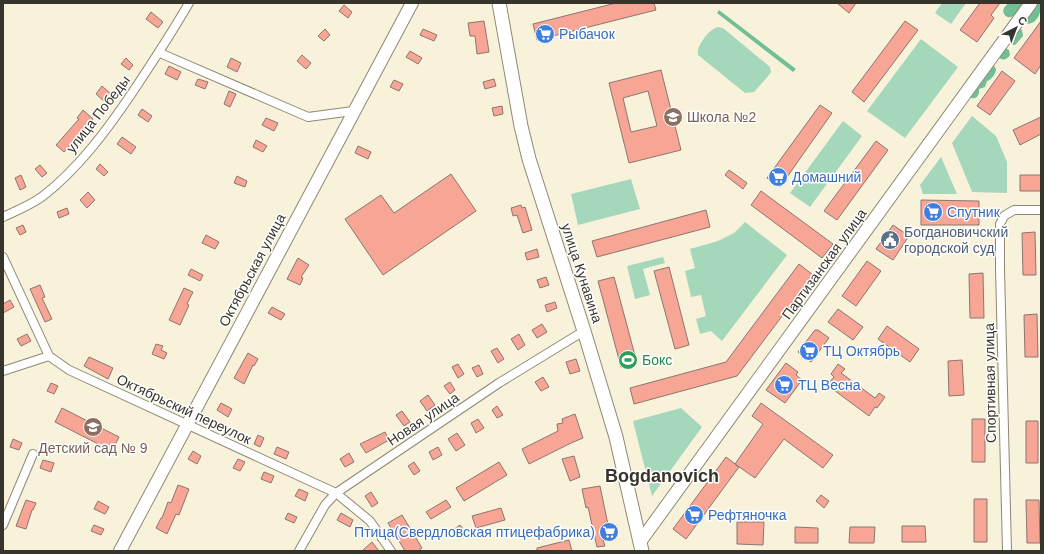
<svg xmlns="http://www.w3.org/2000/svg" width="1044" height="554" viewBox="0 0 1044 554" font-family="Helvetica,sans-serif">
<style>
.green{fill:#a5d7ba}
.forest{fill:#71bf95}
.building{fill:#f7a696;stroke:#8d7570;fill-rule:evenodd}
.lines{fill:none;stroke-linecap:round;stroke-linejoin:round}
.street-casing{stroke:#8e8873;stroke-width:10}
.secondary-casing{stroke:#8e8873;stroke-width:14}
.primary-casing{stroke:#8e8873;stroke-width:15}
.street{stroke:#fff;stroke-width:8}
.secondary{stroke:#fff;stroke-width:12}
.primary{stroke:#fff;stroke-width:13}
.labels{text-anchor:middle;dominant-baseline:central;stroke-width:3;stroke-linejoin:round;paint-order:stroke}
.shop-label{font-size:14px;fill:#366cbe;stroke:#fff;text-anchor:start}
.street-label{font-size:14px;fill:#37342b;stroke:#fff}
.education-label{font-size:14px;fill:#785e54;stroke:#fff;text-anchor:start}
.service-label{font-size:14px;fill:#4e5e75;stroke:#fff;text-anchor:start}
.leisure-label{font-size:14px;fill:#27864d;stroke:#fff;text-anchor:start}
.district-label{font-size:18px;font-weight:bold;fill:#37342b;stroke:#fff}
</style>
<rect width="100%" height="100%" fill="#f9f2da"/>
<path class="green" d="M942,3H966L951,24L935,13Z
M718,27L723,28L770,67L771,72L769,75L754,92L745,93L698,55C696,46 709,29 718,27Z
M921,39L958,67L905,138L867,111Z
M972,116L996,136L1007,162V193L972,192L952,143Z
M843,121L862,136L810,207L790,193Z
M941,157L957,194H923L920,185Z
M631,179L640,209L578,225L571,194Z
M745,222L787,255L722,341L711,331L700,334L696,319L706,316L701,295L691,297L685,271L695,268L690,249L718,241L734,233Z
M663,257L665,263L643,269L650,295L635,299L627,266Z
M681,408L702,427L652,496L633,421Z"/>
<path class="forest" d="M1008,3H1023C1021,7 1017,14 1013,16C1008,20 1001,14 1004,8C1005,6 1007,5 1008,3Z
M1032,3H1041C1041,12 1039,22 1028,24L1023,22Z
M719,10L796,69L793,72L717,13Z
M1018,27L1022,30L1023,36L1015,45H1009L1007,43Z
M1004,47L1009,50L1010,55C1007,60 1002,61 998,57Z
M993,64L996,69C996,74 991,80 987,81L985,87L979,89C980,97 974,101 968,96Z"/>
<path class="building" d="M616,3H654L656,10L537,40L533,24Z
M837,3H856L849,13Z
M980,3H1000L991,15L994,18L977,42L960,30Z
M344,5L352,12L348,18L339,11Z
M151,12L163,22L158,28L146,19Z
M484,21L489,52L477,54L475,36H470L468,23Z
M905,21L918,30L864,102L852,92Z
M1041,21V65L1035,74L1014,58Z
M325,29L330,35L324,41L318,36Z
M423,29L437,35L434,41L420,35Z
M410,51L422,58L418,64L406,57Z
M302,55L311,63L306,69L297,61Z
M126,58L133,65L129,70L121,64Z
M231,58L241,63L237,72L227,67Z
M169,66L181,72L177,80L165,74Z
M661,70L681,150L629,163L609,83ZM648,91L657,126L631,132L623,98Z
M1002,71L1015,81L990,115L977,106Z
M198,79L208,82L205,89L195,85Z
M494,79L496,86L485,89L483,82Z
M394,80L403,84L399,91L390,87Z
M102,86L112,95L106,103L96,94Z
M229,91L236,94L230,107L224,104Z
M820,105L832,113L780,187L767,178Z
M502,106L503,114L494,116L492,108Z
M142,109L152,116L148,122L138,115Z
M83,110L93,119L64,152L56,145L79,119L77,118Z
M1041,117V134L1020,145L1013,130Z
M266,118L278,123L274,131L262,125Z
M122,137L136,147L131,154L117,144Z
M256,140L267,146L263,152L253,147Z
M876,141L888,150L837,220L824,211Z
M358,146L371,152L368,159L355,153Z
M100,164L108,172L104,176L96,169Z
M40,165L47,173L42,177L35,169Z
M729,170L747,183L743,189L725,175Z
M451,174L476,211L383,275L345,219L381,195L394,213Z
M21,175L26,187L20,190L15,178Z
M1020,175H1041V191H1020Z
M237,176L247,181L245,187L234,183Z
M761,191L833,244L822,258L751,205Z
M88,192L95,200L87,208L80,200Z
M921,200L979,201V225H921Z
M521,205L522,208L525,207L532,230L523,233L517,215L513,216L511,208Z
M67,208L69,214L59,218L57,212Z
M706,210L710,227L597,257L592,241Z
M23,225L26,232L20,235L16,228Z
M893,225L909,236L893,260L876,249Z
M1035,232L1036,275H1023L1022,233Z
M206,235L219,242L215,249L202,243Z
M537,249L539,257L527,260L525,253Z
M298,258L309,265L301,277L303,278L300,285L287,279Z
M867,261L881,271L856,306L842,296Z
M799,264L813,275L737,376L634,404L630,388L726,362Z
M669,267L689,345L675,349L654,271Z
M191,269L203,275L200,281L188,275Z
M983,273L984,318H970L969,274Z
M546,277L549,285L540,288L537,280Z
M614,277L637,363L621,367L598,281Z
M40,285L45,297L42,298L52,319L45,322L30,289Z
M184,288L193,292L187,304L189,305L180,325L169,320Z
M10,300L14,307L3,313V304Z
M555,302L557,308L547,312L545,305Z
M272,307L285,314L281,320L268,313Z
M838,309L863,327L853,340L828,322Z
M1037,314L1038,357H1025L1024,315Z
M542,324L547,332L537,338L532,330Z
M887,326L919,349L910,362L878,339Z
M815,330H818L829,338L811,362L798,352Z
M27,334L31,341L21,346L17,339Z
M519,334L525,345L518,350L511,339Z
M156,344L163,346L161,350L167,353L164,359L152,354Z
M497,348L504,359L498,363L491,351Z
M248,353L258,359L254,366L253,365L244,384L234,378Z
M89,357L113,368L108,379L84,366Z
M576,359L580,371L570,374L566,362Z
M962,360L964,395L949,396L948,361Z
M786,363L798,372L796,375L802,380L785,403L766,390Z
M458,364L464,374L458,378L452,367Z
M838,364L845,369L841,373L875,398L879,393L885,397L877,408L875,407L869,416L827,385L834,377L831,374Z
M479,365L483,374L477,377L472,368Z
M543,377L549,387L541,391L535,382Z
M450,382L455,390L450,394L444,386Z
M51,383L58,386L54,394L47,391Z
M428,395L435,405L427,411L420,401Z
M221,403L232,409L228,417L217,410Z
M761,403L833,455L823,468L784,439L755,478L735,464L763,424L752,416Z
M497,406L503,415L497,418L492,410Z
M62,408L119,437L112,451L55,422Z
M402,411L410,422L404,426L396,415Z
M575,414L583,438L571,443L529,464L522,449L558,431L557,424L563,423L562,419Z
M478,419L484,428L476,433L471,423Z
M972,419H985V462H972Z
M1026,421H1038V463H1026Z
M385,432L389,440L366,453L360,444Z
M457,433L465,445L456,451L448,439Z
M258,435L264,438L260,447L254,444Z
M13,439L22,443L19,450L10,447Z
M277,447L289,452L286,459L274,454Z
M438,447L442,455L433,460L429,452Z
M193,451L201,456L197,464L188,459Z
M349,453L354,462L345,467L340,459Z
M574,456L580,477L570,481L562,459Z
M726,457L739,467L686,539L673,529Z
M238,459L245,462L240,471L233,468Z
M43,460L54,463L51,472L40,468Z
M414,462L420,471L414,475L408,466Z
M499,462L507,475L464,501L456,488Z
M264,472L274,476L271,483L261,479Z
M178,485L189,489L179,515L176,514L167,534L156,528L161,518H162L168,502L171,503Z
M600,486L611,539L603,540L605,546L597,547L588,507L586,508L582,489Z
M299,489L308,493L305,501L295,496Z
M371,492L378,503L372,507L365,496Z
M821,495L829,501L824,508L816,501Z
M974,499H987V542H974Z
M26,500L36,503L33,510H32L26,529L16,526Z
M446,500L451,507L431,519L426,512Z
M1026,500H1039L1040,543H1027Z
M98,501L109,507L105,514L94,509Z
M501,508L505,520L476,528L472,516Z
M288,513L297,517L294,523L285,519Z
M341,513L353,520L350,527L337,520Z
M402,515L422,548L418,551H405L388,523Z
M737,522H764L763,545L737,544Z
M94,525L104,529L101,535L91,531Z
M460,525L465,532L457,536L453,530Z
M902,526H925L926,542H902Z
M795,527L818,528V543H795Z
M850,527H875L874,543H849Z
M569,540L572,551H537V548Z
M372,542L379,551H362Z"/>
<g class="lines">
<g class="street-casing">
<path id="street" d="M160,53L308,117L353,111
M3,217C16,211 31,205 43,196C79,168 107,130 132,93C152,63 171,34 189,3
M3,257L49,356L69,370L336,493L370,521L391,551
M3,371L49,356
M3,525L33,454
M299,551L325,505L336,493L499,383L584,331
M1007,551L1000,269V224L1004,216L1014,210H1041"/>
</g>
<g class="secondary-casing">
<path id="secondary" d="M640,542L1031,3
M120,551L412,3"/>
</g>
<g class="primary-casing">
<path id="primary" d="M499,3L521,126L529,159L584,331L616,437L642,551"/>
</g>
<use href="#street" class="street"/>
<use href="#secondary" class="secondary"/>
<use href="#primary" class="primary"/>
</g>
<defs>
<g id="supermarket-disc" transform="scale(1)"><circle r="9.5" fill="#3f7fe0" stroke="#fff"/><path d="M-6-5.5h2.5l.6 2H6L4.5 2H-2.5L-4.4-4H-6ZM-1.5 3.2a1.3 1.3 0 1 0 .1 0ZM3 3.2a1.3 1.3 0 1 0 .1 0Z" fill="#fff"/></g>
<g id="school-disc" transform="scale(1)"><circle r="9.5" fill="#8d6e63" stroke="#fff"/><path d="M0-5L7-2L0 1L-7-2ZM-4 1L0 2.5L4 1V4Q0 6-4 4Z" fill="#fff"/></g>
<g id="civic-disc" transform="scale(1)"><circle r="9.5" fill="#5c6f8a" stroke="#fff"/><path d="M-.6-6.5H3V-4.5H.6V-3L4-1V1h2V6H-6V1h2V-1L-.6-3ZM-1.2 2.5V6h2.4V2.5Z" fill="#fff"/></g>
<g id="stadium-disc" transform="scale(1)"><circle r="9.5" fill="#2e9e5b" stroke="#fff"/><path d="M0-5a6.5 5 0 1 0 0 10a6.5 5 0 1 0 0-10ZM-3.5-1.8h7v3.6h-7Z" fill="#fff"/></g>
</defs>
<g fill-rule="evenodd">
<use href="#supermarket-disc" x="545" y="34"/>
<use href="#school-disc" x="673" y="117"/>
<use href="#supermarket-disc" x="778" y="177"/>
<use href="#supermarket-disc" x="933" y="212"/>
<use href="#civic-disc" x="890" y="240"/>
<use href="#supermarket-disc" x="809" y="351"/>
<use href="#stadium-disc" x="628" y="360"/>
<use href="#supermarket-disc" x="784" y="385"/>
<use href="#school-disc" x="93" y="427"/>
<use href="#supermarket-disc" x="694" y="515"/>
<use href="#supermarket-disc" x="609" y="532"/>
</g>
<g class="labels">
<g class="shop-label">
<text x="559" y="34">Рыбачок</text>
<text x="792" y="177">Домашний</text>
<text x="947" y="212">Спутник</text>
<text x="823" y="351">ТЦ Октябрь</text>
<text x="798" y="385">ТЦ Весна</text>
<text x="708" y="515">Рефтяночка</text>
<text x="595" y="532" text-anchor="end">Птица(Свердловская птицефабрика)</text>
</g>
<g class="street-label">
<text transform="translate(98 114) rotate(-52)">улица Победы</text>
<text transform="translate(824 264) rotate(-54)">Партизанская улица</text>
<text transform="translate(252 270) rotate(-62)">Октябрьская улица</text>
<text transform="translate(582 273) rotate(72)">улица Кунавина</text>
<text transform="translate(990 383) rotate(-91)">Спортивная улица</text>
<text transform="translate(184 409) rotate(25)">Октябрьский переулок</text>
<text transform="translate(423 419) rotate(-34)">Новая улица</text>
</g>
<g class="education-label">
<text x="687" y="117">Школа №2</text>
<text x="93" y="448" text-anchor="middle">Детский сад № 9</text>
</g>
<g class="service-label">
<text x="904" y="232">Богдановичский<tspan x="904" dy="16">городской суд</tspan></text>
</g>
<g class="leisure-label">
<text x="642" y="360">Бокс</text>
</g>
<g class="district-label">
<text x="662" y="476">Bogdanovich</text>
</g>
</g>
<rect width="1044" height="554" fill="none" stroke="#37342b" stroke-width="8"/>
<g transform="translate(1016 28) rotate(42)" stroke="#ffffff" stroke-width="3" paint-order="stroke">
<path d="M0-3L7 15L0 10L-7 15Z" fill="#37342b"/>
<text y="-6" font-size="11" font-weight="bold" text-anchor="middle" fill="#37342b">С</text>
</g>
</svg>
